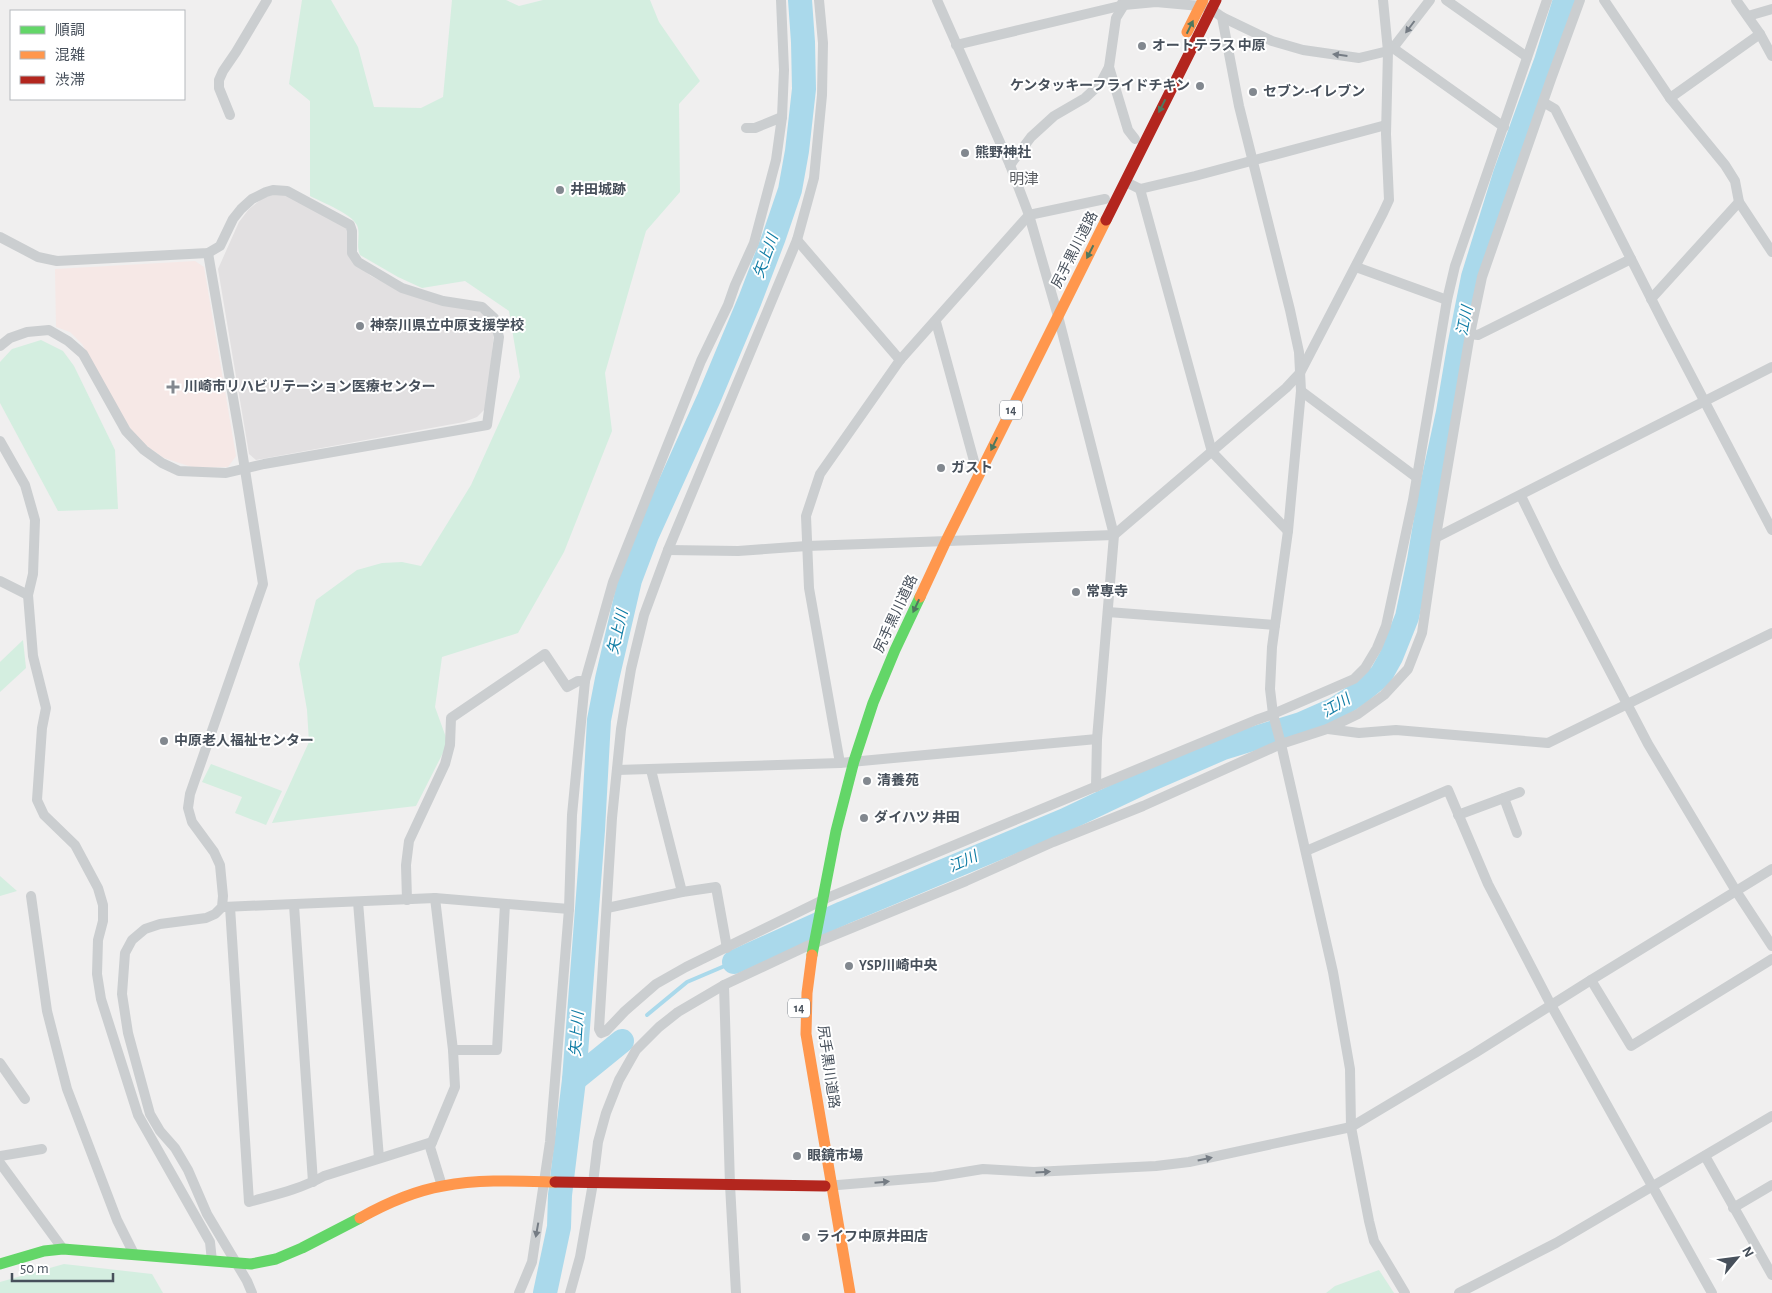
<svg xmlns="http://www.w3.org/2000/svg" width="1772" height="1293" font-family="'Alegreya Sans','Noto Sans JP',sans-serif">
<rect width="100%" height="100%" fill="#f0efef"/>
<!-- education -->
<path fill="#e2e0e1" d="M 277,193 L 286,195 L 346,227 L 353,262 L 371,276 L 401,291 L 478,311 L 485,315 L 494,331 L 488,396 L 485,409 L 477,417 L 464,422 L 256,460 L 249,454 L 218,269 L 239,222 L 249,209 L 263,198 Z"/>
<!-- medical -->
<path fill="#f6e8e6" d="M 195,261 L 204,267 L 236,456 L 228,467 L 195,468 L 164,458 L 148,447 L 135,435 L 123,417 L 82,344 L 70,332 L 56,327 L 55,269 Z"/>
<!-- green -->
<g fill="#d4eee0">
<path d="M 302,0 L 331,0 L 358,47 L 374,107 L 421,108 L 443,97 L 452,0 L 506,0 L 519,6 L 543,0 L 650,0 L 659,22 L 700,81 L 679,104 L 680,192 L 646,231 L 605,373 L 612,431 L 564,552 L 518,633 L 442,657 L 435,707 L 448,743 L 416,806 L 272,823 L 309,742 L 307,710 L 299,664 L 316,600 L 357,570 L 382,563 L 402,562 L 421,566 L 471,485 L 520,377 L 509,311 L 465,281 L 422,288 L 398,277 L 360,255 C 356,245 360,237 358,228 C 356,215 321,202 310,196 L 310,101 L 289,84 Z"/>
<path d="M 41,340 L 63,351 L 74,366 L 115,450 L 118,509 L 58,511 L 0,403 L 0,362 L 12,349 Z"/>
<path d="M 23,640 L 26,668 L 0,692 L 0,662 Z"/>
<path d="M 211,764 L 282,791 L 266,825 L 235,813 L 242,797 L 202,782 Z"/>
<path d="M 0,876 L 17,891 L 0,896 Z"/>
<path d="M 64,1264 L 152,1274 L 163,1293 L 0,1293 L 0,1282 Z"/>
<path d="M 1379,1270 L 1394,1293 L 1326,1293 L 1335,1286 Z"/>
</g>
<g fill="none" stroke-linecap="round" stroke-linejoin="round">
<!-- stream -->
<path stroke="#aad9eb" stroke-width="4" d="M 647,1015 L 687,982 L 734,962"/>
<!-- river -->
<g stroke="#aad9eb" stroke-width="24">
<path d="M 734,962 L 843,913 L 1065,820 L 1147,781 L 1223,748 L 1301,724 L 1335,709 L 1358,694 L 1381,675 L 1391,657 L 1407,617 L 1419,560 L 1430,495 L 1448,412 L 1459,347 L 1473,277 L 1505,174 L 1546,61 L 1565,0"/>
<path d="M 574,1080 L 622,1041"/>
<path d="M 545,1293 L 559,1227 L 560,1195 L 574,1080 L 593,830 L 599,720 L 607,679 L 630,580 L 647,535 L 709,398 L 750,300 L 774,237 L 790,190 L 797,151 L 804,89 L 803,42 L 800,0"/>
</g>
<!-- street -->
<g stroke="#cbced0" stroke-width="10">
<path d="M 819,0 L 823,43 L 822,95 L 814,178 L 797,240 L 668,550 L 644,615 L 631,669 L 621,729 L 612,818 L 599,1029 L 601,1033 L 606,1031 L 625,1011 L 656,984 L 686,967 L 827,898 L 1256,720 L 1273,714 L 1354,679 L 1365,668 L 1377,648 L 1386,626 L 1413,500 L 1447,300 L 1455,266 L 1547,0"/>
<path d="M 937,0 L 1010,165 L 1029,215 L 1058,316 L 1114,535 L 1097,739 L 1096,787"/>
<path d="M 1446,0 L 1527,57"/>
<path d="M 1604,0 L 1670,98 L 1725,165 L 1735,181 L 1739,202 L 1772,252"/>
<path d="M 1736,0 L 1760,34 L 1772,56"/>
<path d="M 1122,3 L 1124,5 L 1116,18 L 1109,67 L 1128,130 L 1135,139"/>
<path d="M 1748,16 L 1772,9"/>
<path d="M 1222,17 L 1272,41 L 1303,50 L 1359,58 L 1388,51 L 1393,48 L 1430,0"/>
<path d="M 956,45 L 1124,5 L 1156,2 L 1200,6 L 1211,9 L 1222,17 L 1239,106 L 1290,310 L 1299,352 L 1301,391 L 1288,531 L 1272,647 L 1270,689 L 1273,714 L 1281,744 L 1333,972 L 1350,1069 L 1351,1127 L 1369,1221 L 1374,1241 L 1405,1293"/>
<path d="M 1393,48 L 1504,127"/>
<path d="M 1670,98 L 1760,34"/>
<path d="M 1543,102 L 1555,109 L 1664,324 L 1772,530"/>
<path d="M 230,115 L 219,88 L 219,80 L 223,71 L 236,52 L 267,0"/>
<path d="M 746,128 L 755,128 L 782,117"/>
<path d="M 1010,165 L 1031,137 L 1054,116 L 1085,98 L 1100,84 L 1109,67"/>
<path d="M 1126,182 L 1140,189 L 1195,176 L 1386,125"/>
<path d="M 1140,189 L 1212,452 L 1288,531"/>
<path d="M 0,237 L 38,257 L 57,261 L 208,253 L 220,246 L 233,219 L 241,209 L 252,199 L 266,192 L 273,190 L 287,191 L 350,225 L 352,231 L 352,253 L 358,262 L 402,288 L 443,301 L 482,307 L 494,318 L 499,337 L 487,425 L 264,464 L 226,473 L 179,471 L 162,463 L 144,450 L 126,431 L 83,354 L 68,341 L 49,330 L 27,332 L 10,338 L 0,346"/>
<path d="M 797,240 L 900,360"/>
<path d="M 208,253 L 240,438 L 263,584 L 190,794 L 188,808 L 192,822 L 214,852 L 220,865 L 223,896 L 222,907 L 215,914 L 206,918 L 160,924 L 145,929 L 132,940 L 125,953 L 122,994 L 128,1033 L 150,1114 L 160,1131 L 175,1148 L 188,1170 L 207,1214 L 247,1281 L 252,1293"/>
<path d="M 1356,267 L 1447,300"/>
<path d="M 1651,299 L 1739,202"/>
<path d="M 936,322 L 974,461"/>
<path d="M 1470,334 L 1478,335 L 1631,259"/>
<path d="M 1301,391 L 1416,477"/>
<path d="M 0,441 L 25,485 L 35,520 L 33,574 L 28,595 L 33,656 L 46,708 L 42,728 L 37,800 L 44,815 L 75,845 L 98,888 L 103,905 L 103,921 L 98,940 L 97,974 L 101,999 L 138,1115 L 210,1242 L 212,1261"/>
<path d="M 1521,496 L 1555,566 L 1648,744 L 1736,891 L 1772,946"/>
<path d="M 1437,537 L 1772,367"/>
<path d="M 668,550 L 738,551 L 807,546 L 1114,535 L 1286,388 L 1300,373 L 1383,213 L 1389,200 L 1386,134 L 1388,51 L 1383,0"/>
<path d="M 0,581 L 28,595"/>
<path d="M 1108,612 L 1275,625"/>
<path d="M 1328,729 L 1359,733 L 1396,730 L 1548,743 L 1772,633"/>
<path d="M 840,763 L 809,588 L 806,516 L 820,474 L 900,360 L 1029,215 L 1105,199"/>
<path d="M 617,770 L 840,763 L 1097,739"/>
<path d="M 651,770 L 682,892"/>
<path d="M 1504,798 L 1517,833"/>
<path d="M 1458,815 L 1520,792"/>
<path d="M 1306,851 L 1448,790 L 1488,884 L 1551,1005 L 1712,1293"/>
<path d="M 31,896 L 47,1011 L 67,1089 L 117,1220 L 134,1254"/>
<path d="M 435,898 L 453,1050 L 455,1087 L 430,1147 L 442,1186"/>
<path d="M 407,900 L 406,865 L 409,841 L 445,764 L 450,745 L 451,718 L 545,654 L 567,687 L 578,681 L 585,681"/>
<path d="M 358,902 L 379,1158"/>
<path d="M 294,905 L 313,1182"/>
<path d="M 223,907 L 435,898 L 569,909"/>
<path d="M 230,907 L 249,1202 C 274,1195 301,1189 324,1176 L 432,1142"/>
<path d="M 607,908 L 682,892 L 716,887 L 727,948"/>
<path d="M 1591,980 L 1631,1046 L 1772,959"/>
<path d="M 724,985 L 730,1185 L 736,1293"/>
<path d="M 453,1050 L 497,1050 L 505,904"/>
<path d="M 0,1063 L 25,1099"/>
<path d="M 0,1156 L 42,1149"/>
<path d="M 1705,1156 L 1772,1275"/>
<path d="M 0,1163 L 63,1249"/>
<path d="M 826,1186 L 934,1177 L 983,1169 L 1034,1172 L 1156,1166 L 1189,1162 L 1351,1127 L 1475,1053 L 1591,980 L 1772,869"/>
<path d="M 1733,1208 L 1772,1185"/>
<path d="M 519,1293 L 532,1262 L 550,1142 L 569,909 L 572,815 L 585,681 L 613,582 L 701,361 L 728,305 L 735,285 L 754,243 L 776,160 L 782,117 L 784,70 L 781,0"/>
<path d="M 570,1293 L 580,1257 L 593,1183 L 598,1142 L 606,1113 L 619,1080 L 636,1050 L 659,1027 L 678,1012 L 724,985 L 805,947 L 966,881 L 1053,842 L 1143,806 L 1281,744 L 1327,729 L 1358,714 L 1384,695 L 1408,669 L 1422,633 L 1437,530 L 1470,334 L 1482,277 L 1551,79 L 1580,0"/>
<path d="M 1459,1293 L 1556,1243 L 1772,1116"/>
</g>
<!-- fast -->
<g stroke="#63d668" stroke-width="11">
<path d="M 812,955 L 836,831 L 854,761 L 873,703 L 895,650 L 920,597"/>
<path d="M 0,1264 L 44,1251 L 63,1249 L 251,1264 L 276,1259 L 302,1248 L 360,1218"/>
</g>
<!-- slow -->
<g stroke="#ff974d" stroke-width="11">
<path d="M 1187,32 L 1203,0"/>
<path d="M 920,597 L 946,541 L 1106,220"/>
<path d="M 812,955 L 807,993 L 806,1034 L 850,1293"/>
<path d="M 360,1218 C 385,1204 414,1191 443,1186 C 480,1179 518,1181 555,1182"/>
</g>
<!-- jam -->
<g stroke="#b3261e" stroke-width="11">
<path d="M 1106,220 L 1216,0"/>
<path d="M 555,1182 L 825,1186"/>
</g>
</g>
<!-- one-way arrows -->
<defs><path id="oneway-solid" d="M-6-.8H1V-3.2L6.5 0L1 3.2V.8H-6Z" transform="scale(1.25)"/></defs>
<g fill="#4f785f">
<use href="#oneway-solid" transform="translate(1190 27) rotate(-64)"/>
<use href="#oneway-solid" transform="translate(1162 106) rotate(117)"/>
<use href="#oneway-solid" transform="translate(1090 252) rotate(117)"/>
<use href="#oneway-solid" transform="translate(994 444) rotate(116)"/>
<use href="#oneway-solid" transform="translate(916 606) rotate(115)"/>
</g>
<g fill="#757c84">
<use href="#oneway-solid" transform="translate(1410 27) rotate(127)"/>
<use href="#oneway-solid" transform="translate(1340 55) rotate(-173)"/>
<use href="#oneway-solid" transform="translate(1205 1159) rotate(-12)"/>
<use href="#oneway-solid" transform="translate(1043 1172) rotate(-3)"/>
<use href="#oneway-solid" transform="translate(882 1182) rotate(-5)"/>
<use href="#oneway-solid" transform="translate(537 1230) rotate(100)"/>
</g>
<!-- markers -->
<g fill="#82888f" stroke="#fff" stroke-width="2">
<circle cx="1142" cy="46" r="5"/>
<circle cx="1200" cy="86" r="5"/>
<circle cx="1253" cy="92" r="5"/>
<circle cx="965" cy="153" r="5"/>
<circle cx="560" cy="190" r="5"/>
<circle cx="360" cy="326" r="5"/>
<path d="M170.5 379.5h5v5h5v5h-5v5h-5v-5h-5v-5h5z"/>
<circle cx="941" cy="468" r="5"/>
<circle cx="1076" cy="592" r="5"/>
<circle cx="164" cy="741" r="5"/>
<circle cx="867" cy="781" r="5"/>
<circle cx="864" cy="818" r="5"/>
<circle cx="849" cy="966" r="5"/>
<circle cx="797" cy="1156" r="5"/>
<circle cx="806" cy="1237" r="5"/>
</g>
<g text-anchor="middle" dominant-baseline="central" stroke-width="4" stroke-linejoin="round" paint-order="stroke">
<!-- shield labels -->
<g fill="#fff" stroke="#7e848c" stroke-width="1">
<rect x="1000" y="400.5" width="22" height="19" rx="4"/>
<rect x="788" y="998.5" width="22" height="19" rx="4"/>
</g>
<g font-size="12" font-weight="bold" fill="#47505b">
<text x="1011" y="410">14</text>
<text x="799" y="1008">14</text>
</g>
<!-- poi labels -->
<g font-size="14" font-weight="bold" fill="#47505b" stroke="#fff" text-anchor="start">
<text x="1152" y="46">オートテラス 中原</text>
<text x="1190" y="86" text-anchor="end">ケンタッキーフライドチキン</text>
<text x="1263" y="92">セブン-イレブン</text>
<text x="975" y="153">熊野神社</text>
<text x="570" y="190">井田城跡</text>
<text x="370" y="326">神奈川県立中原支援学校</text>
<text x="184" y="387">川崎市リハビリテーション医療センター</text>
<text x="951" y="468">ガスト</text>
<text x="1086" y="592">常専寺</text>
<text x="174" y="741">中原老人福祉センター</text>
<text x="877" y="781">清養苑</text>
<text x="874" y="818">ダイハツ 井田</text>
<text x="859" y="966">YSP川崎中央</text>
<text x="807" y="1156">眼鏡市場</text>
<text x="816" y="1237">ライフ中原井田店</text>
</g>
<!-- street labels -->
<g font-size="14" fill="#47505b" stroke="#fff">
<text transform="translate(1075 250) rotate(-63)">尻手黒川道路</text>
<text transform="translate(896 614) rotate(-65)">尻手黒川道路</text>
<text transform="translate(828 1067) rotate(82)">尻手黒川道路</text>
</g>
<!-- neighbourhood labels -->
<g font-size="15" fill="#5b5e63" stroke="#fff">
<text x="1024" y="179">明津</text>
</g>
<!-- water labels -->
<g font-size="15" font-style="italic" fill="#107da5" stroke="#fff">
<text transform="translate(766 256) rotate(-70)">矢上川</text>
<text transform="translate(1465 321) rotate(-79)">江川</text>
<text transform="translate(618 632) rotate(-77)">矢上川</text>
<text transform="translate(1336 706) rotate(-31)">江川</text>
<text transform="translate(963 862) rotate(-24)">江川</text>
<text transform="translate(577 1034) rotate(-86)">矢上川</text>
</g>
</g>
<!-- legend -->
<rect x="10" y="10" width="175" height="90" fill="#ffffff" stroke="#b5b9bd"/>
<rect x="20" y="26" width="25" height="8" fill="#63d668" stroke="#b5b9bd"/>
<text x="55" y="35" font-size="15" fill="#47505b">順調</text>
<rect x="20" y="51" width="25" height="8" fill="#ff974d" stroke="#b5b9bd"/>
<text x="55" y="60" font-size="15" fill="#47505b">混雑</text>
<rect x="20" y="76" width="25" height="8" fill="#b3261e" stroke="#b5b9bd"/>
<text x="55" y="85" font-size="15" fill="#47505b">渋滞</text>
<!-- north arrow -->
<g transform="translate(1737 1258) rotate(61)" stroke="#ffffff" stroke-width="4" paint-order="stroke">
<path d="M0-4L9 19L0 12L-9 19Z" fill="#47505b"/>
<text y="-8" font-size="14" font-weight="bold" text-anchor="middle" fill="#47505b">N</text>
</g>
<!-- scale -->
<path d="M12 1273v8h101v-8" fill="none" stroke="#47505b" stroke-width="2.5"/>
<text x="20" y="1273" font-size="15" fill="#47505b" stroke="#ffffff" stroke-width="4" paint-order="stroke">50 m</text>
</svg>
